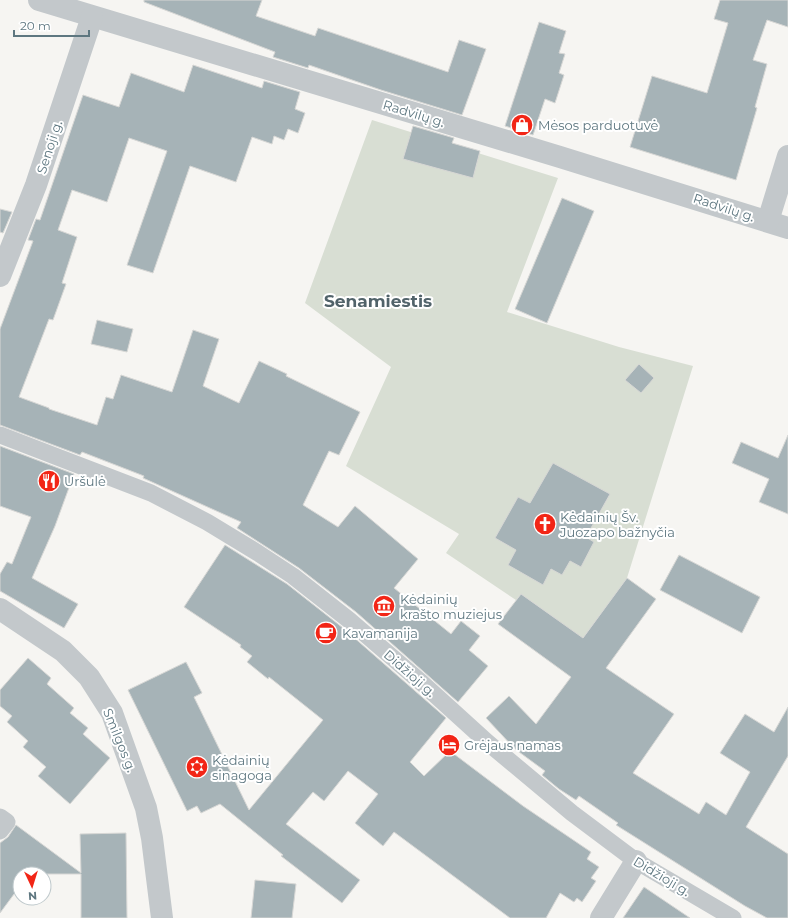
<svg xmlns="http://www.w3.org/2000/svg" width="788" height="918" font-family="Montserrat,sans-serif">
<rect width="100%" height="100%" fill="#f6f5f2"/>
<!-- green -->
<path fill="#d8ded3" d="M 372,120 L 558,178 L 507,312 L 619,347 L 693,366 L 627,578 L 577,646 L 555,618 L 521,594 L 516,600 L 446,553 L 459,534 L 346,466 L 391,367 L 305,303 Z"/>
<!-- building -->
<g fill="#a6b3b7" stroke="#d7d7d5">
<path d="M 144,0 L 262,0 L 256,16 L 315,36 L 318,28 L 448,72 L 459,40 L 486,49 L 462,115 L 381,90 L 309,65 L 308,68 L 273,57 L 275,52 L 144,2 Z"/>
<path d="M 720,0 L 788,0 L 788,27 L 767,20 L 753,60 L 767,64 L 755,107 L 757,108 L 736,180 L 630,147 L 652,76 L 707,93 L 728,23 L 714,19 Z"/>
<path d="M 539,22 L 566,31 L 559,53 L 565,54 L 559,73 L 564,75 L 555,103 L 545,99 L 533,135 L 505,126 Z"/>
<path d="M 193,65 L 262,88 L 264,81 L 300,92 L 295,109 L 305,113 L 298,133 L 288,129 L 284,140 L 274,136 L 272,144 L 252,137 L 236,182 L 190,166 L 153,273 L 127,265 L 167,151 L 129,138 L 107,202 L 72,190 L 58,230 L 77,237 L 62,283 L 66,284 L 53,320 L 49,319 L 19,397 L 49,408 L 49,409 L 97,425 L 106,397 L 113,399 L 121,375 L 172,392 L 193,330 L 219,339 L 203,386 L 239,403 L 259,361 L 287,374 L 286,376 L 360,412 L 339,455 L 329,451 L 303,505 L 338,527 L 355,506 L 418,559 L 394,588 L 451,634 L 461,621 L 480,636 L 469,650 L 488,666 L 458,702 L 356,612 L 299,568 L 237,528 L 241,522 L 143,478 L 144,476 L 82,452 L 80,455 L 0,425 L 0,329 L 33,241 L 28,240 L 36,219 L 40,220 L 83,95 L 119,107 L 131,73 L 184,92 Z"/>
<path d="M 413,126 L 454,138 L 452,143 L 480,151 L 473,178 L 403,159 Z"/>
<path d="M 562,198 L 594,211 L 547,323 L 515,309 Z"/>
<path d="M 0,209 L 12,212 L 3,233 L 0,232 Z"/>
<path d="M 97,320 L 133,329 L 127,352 L 91,344 Z"/>
<path d="M 639,364 L 654,378 L 641,393 L 625,380 Z"/>
<path d="M 788,435 L 788,514 L 759,502 L 769,479 L 732,463 L 741,442 L 778,458 Z"/>
<path d="M 0,446 L 74,474 L 55,526 L 32,578 L 78,604 L 64,628 L 0,591 L 0,574 L 7,562 L 12,564 L 31,517 L 0,506 Z"/>
<path d="M 553,463 L 610,494 L 586,537 L 594,542 L 581,567 L 570,561 L 562,575 L 551,569 L 543,585 L 508,565 L 516,550 L 495,538 L 518,497 L 530,503 Z"/>
<path d="M 225,545 L 287,584 L 343,628 L 446,718 L 410,762 L 424,776 L 450,751 L 523,806 L 591,852 L 587,859 L 599,867 L 591,878 L 596,881 L 582,902 L 577,898 L 574,902 L 560,893 L 546,918 L 510,918 L 394,832 L 383,846 L 355,823 L 378,794 L 348,771 L 324,801 L 313,792 L 286,824 L 360,880 L 342,903 L 281,856 L 283,855 L 220,804 L 201,813 L 197,806 L 187,811 L 128,690 L 186,662 L 202,693 L 194,697 L 249,810 L 323,720 L 269,677 L 268,679 L 247,662 L 252,656 L 240,647 L 241,645 L 184,607 Z"/>
<path d="M 679,555 L 760,597 L 742,633 L 660,590 Z"/>
<path d="M 627,578 L 656,599 L 606,668 L 674,714 L 633,773 L 699,814 L 706,802 L 726,815 L 750,772 L 720,753 L 745,714 L 774,732 L 788,707 L 788,756 L 746,827 L 788,854 L 788,918 L 767,918 L 745,906 L 616,825 L 618,823 L 579,796 L 576,800 L 559,789 L 542,775 L 545,771 L 515,749 L 486,718 L 509,696 L 536,724 L 571,677 L 498,624 L 521,594 L 583,638 Z"/>
<path d="M 28,658 L 51,678 L 47,684 L 74,708 L 70,713 L 88,728 L 83,734 L 110,758 L 70,804 L 38,776 L 46,767 L 23,747 L 28,741 L 7,722 L 12,716 L 0,706 L 0,690 Z"/>
<path d="M 16,825 L 81,873 L 80,834 L 126,833 L 127,918 L 81,918 L 81,874 L 20,874 L 20,886 L 0,913 L 0,843 L 8,837 Z"/>
<path d="M 255,880 L 296,884 L 292,918 L 251,918 Z"/>
<path d="M 644,887 L 690,918 L 623,918 Z"/>
</g>
<g fill="none" stroke-linecap="round" stroke-linejoin="round">
<!-- pedestrian -->
<g stroke="#c3c8cb" stroke-width="17">
<path d="M 0,435 L 151,493 L 207,522 L 258,553 L 293,576 L 349,620 L 422,683 L 487,742 L 572,813 L 636,861 L 733,918"/>
<path d="M 0,817 L 7,822 L 0,831"/>
</g>
<!-- minor -->
<g stroke="#c3c8cb" stroke-width="22">
<path d="M 39,0 L 560,157 L 788,228"/>
<path d="M 768,221 L 788,156"/>
<path d="M 0,276 L 36,185 L 92,17"/>
<path d="M 0,609 L 63,651 L 89,677 L 112,713 L 146,808 L 152,838 L 162,918"/>
<path d="M 601,918 L 636,861"/>
</g>
</g>
<!-- icons -->
<defs>
<g id="shop-disc" transform="scale(1.15)"><circle r="9.5" fill="#f22516" stroke="#fff"/><path d="M-5-2.5h2.3a2.7 3.5 0 0 1 5.4 0H5L5.5 6h-11ZM-1.5-2.5h3a1.5 2.3 0 0 0-3 0Z" fill="#fff"/></g>
<g id="restaurant-disc" transform="scale(1.15)"><circle r="9.5" fill="#f22516" stroke="#fff"/><path d="M-5-6h1v4h1v-4h1v4h1v-4h1v5L-1.5 .5V6h-2V.5L-5-1ZM5-6V6H3V1.5H1.5Q1.5-4 5-6Z" fill="#fff"/></g>
<g id="church-disc" transform="scale(1.15)"><circle r="9.5" fill="#f22516" stroke="#fff"/><path d="M-1.2-6h2.4v3.5h3.3v2.4h-3.3V6h-2.4V-.1h-3.3v-2.4h3.3Z" fill="#fff"/></g>
<g id="museum-disc" transform="scale(1.15)"><circle r="9.5" fill="#f22516" stroke="#fff"/><path d="M0-6L6-3V-2H-6V-3ZM-5-1h2V3h-2ZM-1-1h2V3h-2ZM3-1h2V3H3ZM-6 4H6V6H-6Z" fill="#fff"/></g>
<g id="cafe-disc" transform="scale(1.15)"><circle r="9.5" fill="#f22516" stroke="#fff"/><path d="M-5.5-4.5H6V0H3Q3 3.5 0 3.5H-2.5Q-5.5 3.5-5.5 0ZM3-3.2v2h1.7v-2ZM-6 4.5H4V6H-6Z" fill="#fff"/></g>
<g id="hotel-disc" transform="scale(1.15)"><circle r="9.5" fill="#f22516" stroke="#fff"/><path d="M-6-4.5h1.5V1H6V5H4.5V3h-9V5H-6ZM-4 0a1.8 1.8 0 1 1 3.6 0ZM.5 0V-2.5h3Q6-2.5 6 0Z" fill="#fff"/></g>
<g id="synagogue-disc" transform="scale(1.15)"><circle r="9.5" fill="#f22516" stroke="#fff"/><path d="M0-6.5L5.6 3.2H-5.6ZM0 6.5L5.6-3.2H-5.6Z" fill="#fff"/></g>
</defs>
<g fill-rule="evenodd">
<use href="#shop-disc" x="522" y="125"/>
<use href="#restaurant-disc" x="49" y="481"/>
<use href="#church-disc" x="545" y="524"/>
<use href="#museum-disc" x="384" y="606"/>
<use href="#cafe-disc" x="326" y="633"/>
<use href="#hotel-disc" x="449" y="745"/>
<use href="#synagogue-disc" x="197" y="767"/>
</g>
<g text-anchor="middle" dominant-baseline="central" stroke-width="4" stroke-linejoin="round" paint-order="stroke">
<!-- street labels -->
<g font-size="13" fill="#5e7780" stroke="#fff">
<text transform="translate(414 113) rotate(17)">Radvilų g.</text>
<text transform="translate(49 147) rotate(-72)">Senoji g.</text>
<text transform="translate(724 207) rotate(18)">Radvilų g.</text>
<text transform="translate(410 673) rotate(41)">Didžioji g.</text>
<text transform="translate(120 740) rotate(68)">Smilgos g.</text>
<text transform="translate(662 876) rotate(31)">Didžioji g.</text>
</g>
<!-- poi labels -->
<g font-size="13" fill="#5e7780" stroke="#fff" text-anchor="start">
<text x="538" y="125">Mėsos parduotuvė</text>
<text x="64" y="481">Uršulė</text>
<text x="560" y="517">Kėdainių Šv.<tspan x="560" dy="15">Juozapo bažnyčia</tspan></text>
<text x="400" y="599">Kėdainių<tspan x="400" dy="15">krašto muziejus</tspan></text>
<text x="342" y="633">Kavamanija</text>
<text x="464" y="745">Grėjaus namas</text>
<text x="212" y="760">Kėdainių<tspan x="212" dy="15">sinagoga</tspan></text>
</g>
<!-- district labels -->
<g font-size="17" font-weight="bold" fill="#51636a" stroke="#fff">
<text x="378" y="301">Senamiestis</text>
</g>
</g>
<!-- north arrow -->
<g transform="translate(32 886) rotate(176)"><circle r="19" fill="#ffffff" stroke="#bfc9cc"/>
<path d="M0-3L7 15L0 10L-7 15Z" fill="#f22516"/>
<text y="-6" font-size="11" font-weight="bold" text-anchor="middle" fill="#5e7780">N</text>
</g>
<!-- scale -->
<path d="M14 30v6h75v-6" fill="none" stroke="#5e7780" stroke-width="2"/>
<text x="20" y="30" font-size="12" fill="#5e7780" stroke="#ffffff" stroke-width="3" paint-order="stroke">20 m</text>
</svg>
